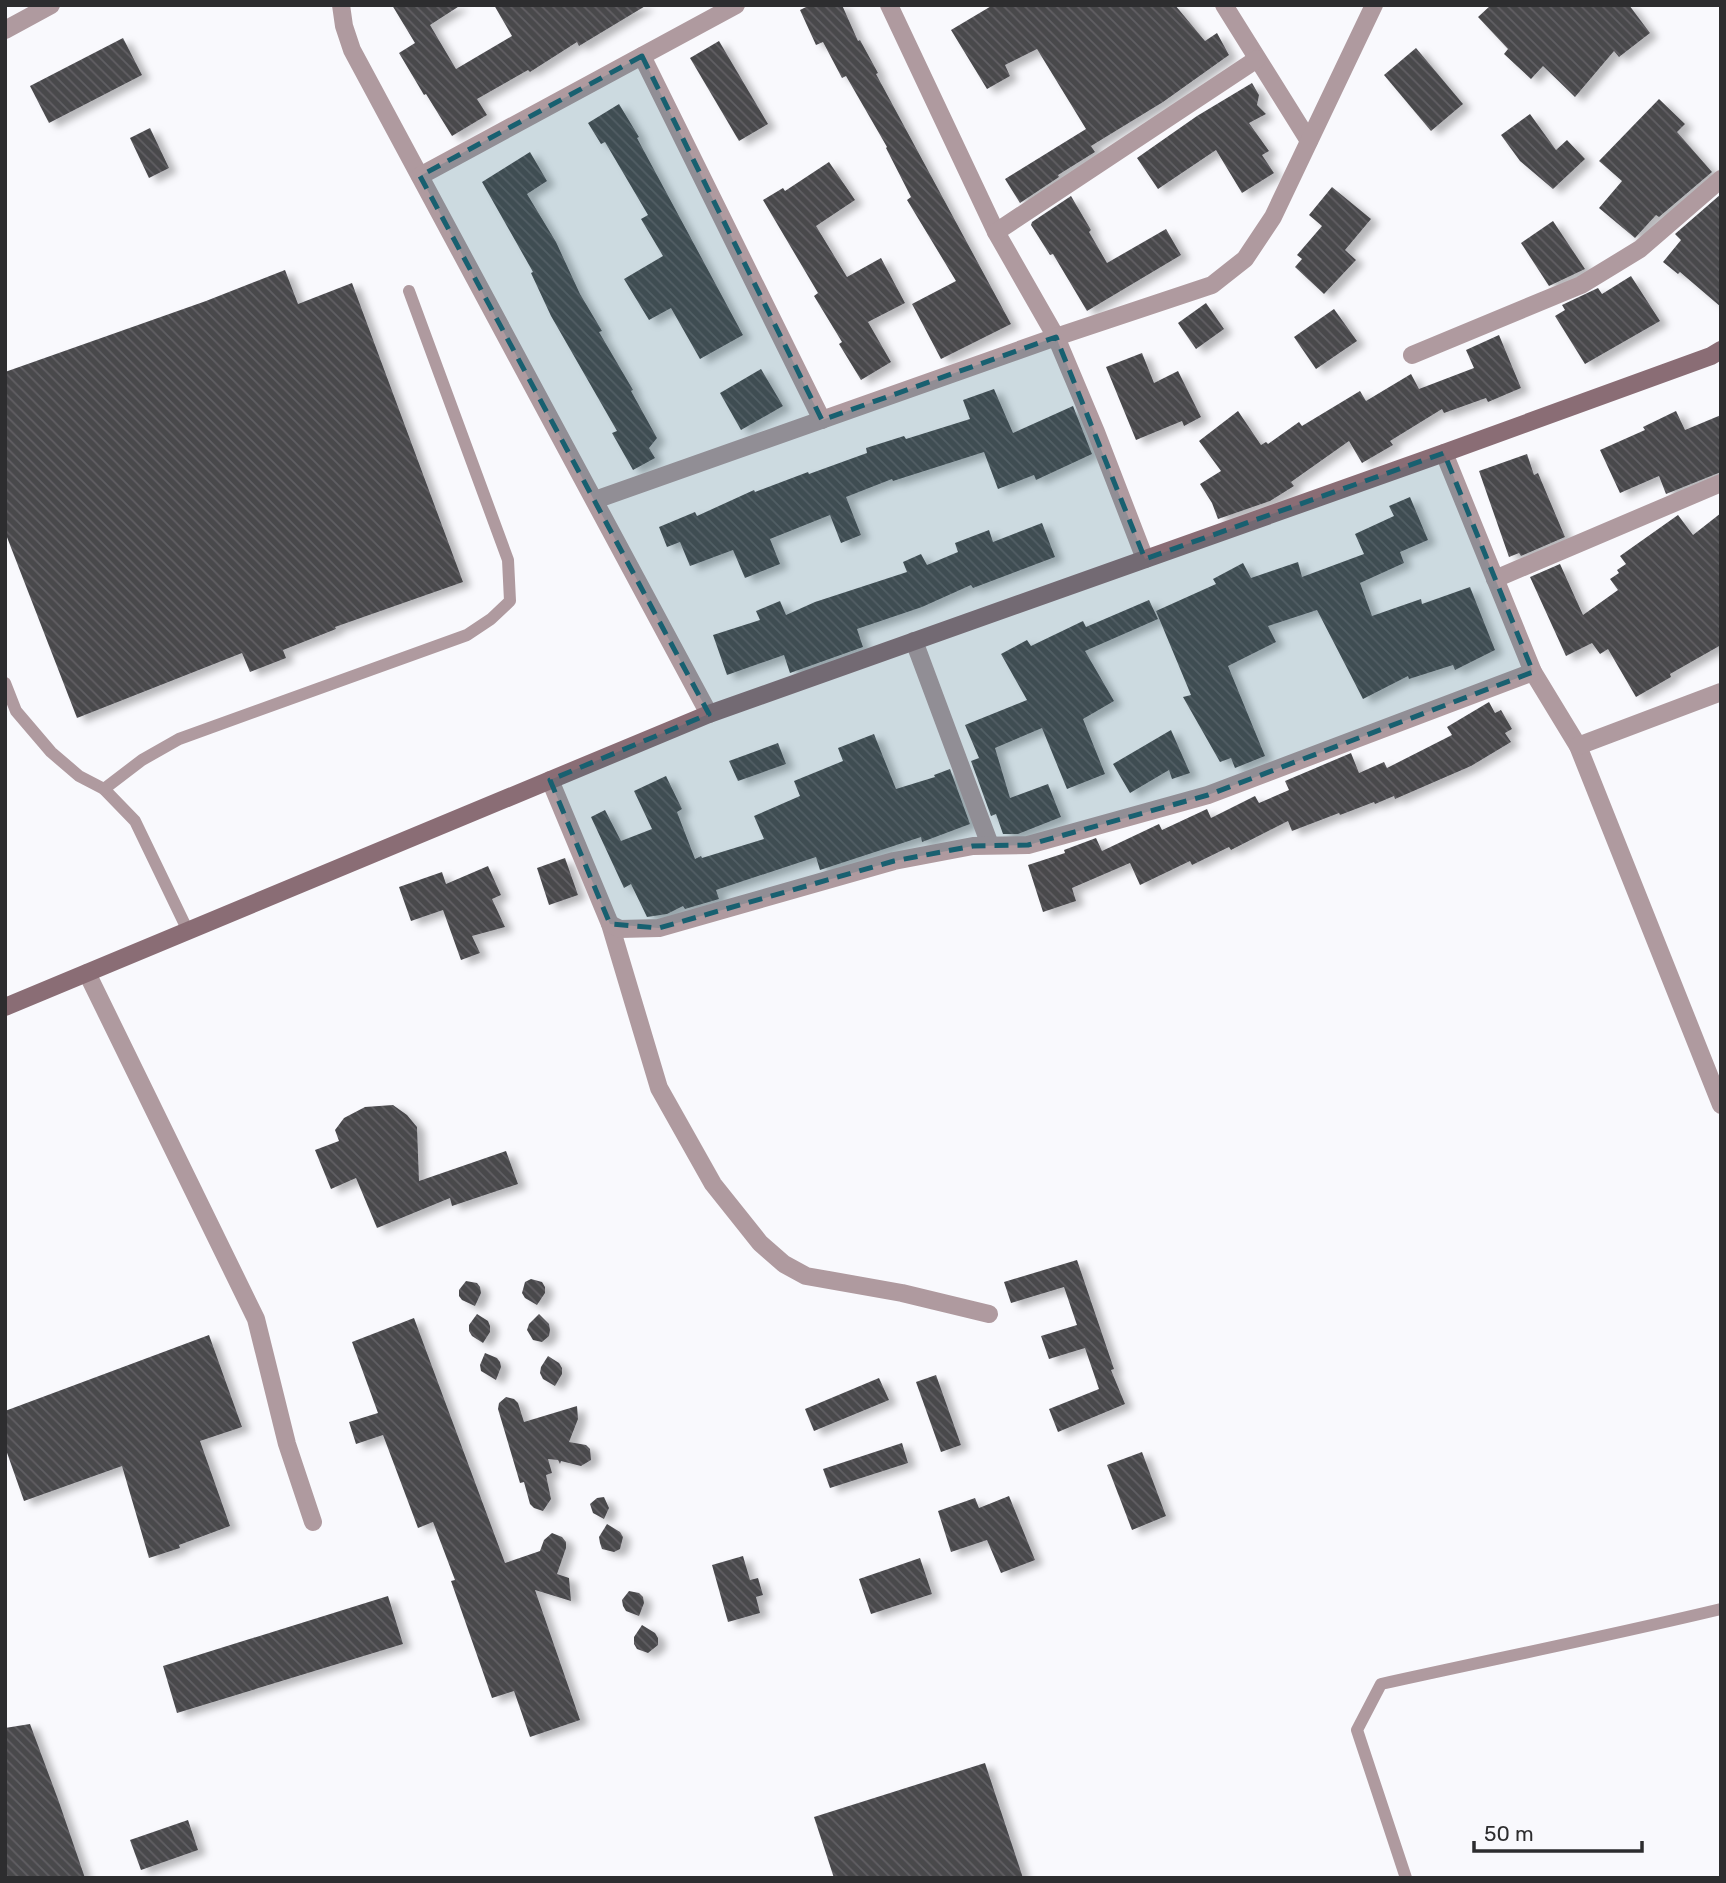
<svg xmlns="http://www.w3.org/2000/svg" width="1726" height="1883" font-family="Rubik,sans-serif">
<defs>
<pattern id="building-back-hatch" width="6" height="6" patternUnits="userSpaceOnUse" patternTransform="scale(1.75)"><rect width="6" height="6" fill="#49484c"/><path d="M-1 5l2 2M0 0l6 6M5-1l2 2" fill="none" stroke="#616063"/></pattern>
<filter id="shadow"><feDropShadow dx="8" dy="4.5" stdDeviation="3.5" flood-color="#0004"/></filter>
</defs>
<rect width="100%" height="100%" fill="#f9f9fd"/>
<!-- building -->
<g fill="url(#building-back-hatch)" filter="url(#shadow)">
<path d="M 392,5 L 461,5 L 430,25 L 456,69 L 512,36 L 494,5 L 647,5 L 579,46 L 577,42 L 530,72 L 528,70 L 477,99 L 487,115 L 452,136 L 426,94 L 424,95 L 399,53 L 415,43 Z"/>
<path d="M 810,5 L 842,5 L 858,41 L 860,40 L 878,73 L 876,74 L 1011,324 L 941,359 L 912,304 L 956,281 L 907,200 L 911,197 L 886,148 L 887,147 L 846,76 L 842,78 L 823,42 L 816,45 L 800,10 Z"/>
<path d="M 993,5 L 1175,5 L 1205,41 L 1217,33 L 1229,55 L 1163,102 L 1091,146 L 1095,152 L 1058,175 L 1059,177 L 1020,203 L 1005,179 L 1086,129 L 1037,49 L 1005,65 L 1010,76 L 987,89 L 951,30 Z"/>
<path d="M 1491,5 L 1629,5 L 1650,33 L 1619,57 L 1614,51 L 1575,97 L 1543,66 L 1531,79 L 1504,54 L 1508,49 L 1478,17 Z"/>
<path d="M 123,38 L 142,75 L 49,123 L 30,86 Z"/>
<path d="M 719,41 L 768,124 L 739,141 L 690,58 Z"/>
<path d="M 1416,48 L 1463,104 L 1431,131 L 1384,75 Z"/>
<path d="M 1252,83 L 1259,95 L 1257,105 L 1266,114 L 1249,123 L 1269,151 L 1262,155 L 1274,173 L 1242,193 L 1216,150 L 1158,189 L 1137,158 L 1197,116 Z"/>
<path d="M 1659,99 L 1685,124 L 1677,132 L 1712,172 L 1659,217 L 1656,215 L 1635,238 L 1599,208 L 1622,181 L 1599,161 Z"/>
<path d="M 619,104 L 639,137 L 637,138 L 743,335 L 700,359 L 671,308 L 649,320 L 624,279 L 663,256 L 641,219 L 648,215 L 605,142 L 601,144 L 588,123 Z"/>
<path d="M 1530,114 L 1556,150 L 1567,140 L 1585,159 L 1553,189 L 1520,161 L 1501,135 Z"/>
<path d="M 150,128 L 169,168 L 149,178 L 130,138 Z"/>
<path d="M 530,152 L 547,181 L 527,194 L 556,242 L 580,294 L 602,331 L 599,332 L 633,390 L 631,391 L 657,438 L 649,448 L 655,458 L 633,470 L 612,433 L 617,431 L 551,316 L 531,273 L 533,272 L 482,182 Z"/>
<path d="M 829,162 L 855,200 L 816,226 L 847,277 L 881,258 L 905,303 L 868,322 L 891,362 L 861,380 L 839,344 L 842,342 L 814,296 L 818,293 L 763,200 L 783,188 L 785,191 Z"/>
<path d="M 1332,187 L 1371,219 L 1345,250 L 1356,260 L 1324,294 L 1295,267 L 1302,259 L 1297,255 L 1322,226 L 1309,215 Z"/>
<path d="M 1721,194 L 1721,307 L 1680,272 L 1678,274 L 1663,262 L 1681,240 L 1675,234 Z"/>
<path d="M 1071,196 L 1091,230 L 1089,232 L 1107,263 L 1166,229 L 1181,255 L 1087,311 L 1053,254 L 1050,255 L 1031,225 L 1032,222 Z"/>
<path d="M 1553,221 L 1585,269 L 1549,286 L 1521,243 Z"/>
<path d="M 285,270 L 298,304 L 352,283 L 463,582 L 335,627 L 336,629 L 283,650 L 286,658 L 250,672 L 242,653 L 77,718 L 5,532 L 5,372 L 206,301 Z"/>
<path d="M 1631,276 L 1660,321 L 1585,364 L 1555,316 L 1565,310 L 1562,305 L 1598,288 L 1602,294 Z"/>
<path d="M 1206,303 L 1224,329 L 1196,349 L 1178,323 Z"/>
<path d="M 1334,309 L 1357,341 L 1316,369 L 1294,337 Z"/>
<path d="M 1499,335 L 1521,388 L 1488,402 L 1486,398 L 1444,413 L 1442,409 L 1390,441 L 1393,445 L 1362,463 L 1349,441 L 1291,482 L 1294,486 L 1270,501 L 1218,519 L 1212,503 L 1200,484 L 1221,471 L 1199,441 L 1238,411 L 1261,445 L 1266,442 L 1268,444 L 1299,422 L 1302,426 L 1360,391 L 1366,401 L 1411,374 L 1419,389 L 1474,368 L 1466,350 Z"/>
<path d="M 1142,353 L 1154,383 L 1178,371 L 1201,417 L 1184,426 L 1182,421 L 1136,440 L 1106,367 Z"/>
<path d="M 761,369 L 783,406 L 741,430 L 720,393 Z"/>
<path d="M 994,389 L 1013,433 L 1073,406 L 1092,454 L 1036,480 L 1034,475 L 998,489 L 984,452 L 893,481 L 892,479 L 846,497 L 861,535 L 841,543 L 830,515 L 770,539 L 780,564 L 745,578 L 733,550 L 690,566 L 680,542 L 667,547 L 659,527 L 695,512 L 697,516 L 754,490 L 755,492 L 808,472 L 809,474 L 867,453 L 866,448 L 904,436 L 906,439 L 970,419 L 963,400 Z"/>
<path d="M 1676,411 L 1685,430 L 1721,415 L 1721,472 L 1666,494 L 1659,476 L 1620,493 L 1600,450 L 1645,430 L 1643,427 Z"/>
<path d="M 1527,454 L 1534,475 L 1538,473 L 1565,537 L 1521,556 L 1519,553 L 1509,557 L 1479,471 Z"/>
<path d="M 1410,497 L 1428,540 L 1400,552 L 1404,563 L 1360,583 L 1372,616 L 1421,599 L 1422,604 L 1470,587 L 1495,650 L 1455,670 L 1453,665 L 1409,679 L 1408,676 L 1363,699 L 1317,610 L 1268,626 L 1276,642 L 1228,666 L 1265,756 L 1235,768 L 1231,758 L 1220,762 L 1183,697 L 1191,695 L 1156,611 L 1216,584 L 1213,579 L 1243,563 L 1251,578 L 1298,562 L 1302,577 L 1364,554 L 1355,534 L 1394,516 L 1389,506 Z"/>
<path d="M 1721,513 L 1721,645 L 1670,674 L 1671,677 L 1636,697 L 1608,649 L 1600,654 L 1592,643 L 1566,656 L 1530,577 L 1560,564 L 1583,615 L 1618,590 L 1610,579 L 1619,573 L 1617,570 L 1626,564 L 1620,556 L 1678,515 L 1693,535 Z"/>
<path d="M 1042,523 L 1055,557 L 973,588 L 971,585 L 922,607 L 857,629 L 863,647 L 790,673 L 784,655 L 727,675 L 713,635 L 760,620 L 756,611 L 780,601 L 786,615 L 815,602 L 907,572 L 903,562 L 921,554 L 927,565 L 958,552 L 955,543 L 989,530 L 993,542 Z"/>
<path d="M 1149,600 L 1158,619 L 1085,651 L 1114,701 L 1083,719 L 1105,774 L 1067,789 L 1042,728 L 995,748 L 1010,798 L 1048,784 L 1061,817 L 1018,834 L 1003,834 L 996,814 L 991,816 L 971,761 L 979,758 L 965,725 L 1027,700 L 1001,654 L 1027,640 L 1031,646 L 1083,621 L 1086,627 Z"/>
<path d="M 1489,702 L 1495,713 L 1501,710 L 1512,729 L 1505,733 L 1511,742 L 1471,766 L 1395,799 L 1394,796 L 1375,804 L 1374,802 L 1340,815 L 1339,813 L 1292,831 L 1288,821 L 1231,850 L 1229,847 L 1192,865 L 1190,861 L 1140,885 L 1130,863 L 1072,888 L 1076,901 L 1043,912 L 1028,865 L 1065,853 L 1064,850 L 1096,838 L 1102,851 L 1159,824 L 1162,830 L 1207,809 L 1211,818 L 1255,796 L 1259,803 L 1289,790 L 1285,781 L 1351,753 L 1359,773 L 1384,762 L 1387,768 L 1452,735 L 1447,727 Z"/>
<path d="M 1171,730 L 1190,773 L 1172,779 L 1169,770 L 1130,793 L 1113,764 Z"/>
<path d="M 874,734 L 896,789 L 935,777 L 934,775 L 950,769 L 970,824 L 922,842 L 921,837 L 820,870 L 816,857 L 716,890 L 719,899 L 685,909 L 683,906 L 667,914 L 647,917 L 631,884 L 624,888 L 591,817 L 605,810 L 621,841 L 652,829 L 634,791 L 666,776 L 682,809 L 677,812 L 695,859 L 701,856 L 702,858 L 764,839 L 754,816 L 800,796 L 794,781 L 843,761 L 838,748 Z"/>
<path d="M 778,743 L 786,764 L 738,781 L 729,761 Z"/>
<path d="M 565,858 L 578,895 L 549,905 L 537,868 Z"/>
<path d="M 488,866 L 501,895 L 492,899 L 505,927 L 472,936 L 480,953 L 461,960 L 443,910 L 411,921 L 399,887 L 442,872 L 446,884 Z"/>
<path d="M 393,1105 L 407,1115 L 417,1127 L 419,1181 L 506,1151 L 518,1184 L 452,1206 L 450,1198 L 377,1228 L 356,1178 L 331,1189 L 315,1150 L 339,1141 L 335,1130 L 344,1118 L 365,1107 Z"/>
<path d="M 1077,1260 L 1114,1369 L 1111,1370 L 1125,1404 L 1058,1432 L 1049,1409 L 1099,1389 L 1085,1348 L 1049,1359 L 1041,1336 L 1077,1325 L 1064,1287 L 1011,1303 L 1004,1282 Z"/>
<path d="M 531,1279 L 542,1282 L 545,1287 L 545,1293 L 537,1305 L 525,1298 L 522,1293 L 525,1282 Z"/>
<path d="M 466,1281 L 477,1283 L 480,1287 L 481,1293 L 475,1306 L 462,1300 L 459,1296 L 459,1290 Z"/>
<path d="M 477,1314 L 488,1321 L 490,1326 L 490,1332 L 483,1343 L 472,1336 L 469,1331 L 469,1325 Z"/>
<path d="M 539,1314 L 549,1324 L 550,1330 L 549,1336 L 542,1342 L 533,1340 L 527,1330 L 529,1324 Z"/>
<path d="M 414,1318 L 505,1563 L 540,1551 L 544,1540 L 552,1533 L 562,1537 L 566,1542 L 566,1548 L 557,1574 L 569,1578 L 571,1601 L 535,1590 L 580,1720 L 530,1737 L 514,1691 L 492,1698 L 451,1581 L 455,1580 L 433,1522 L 418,1528 L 383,1435 L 356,1444 L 349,1422 L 378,1413 L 352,1342 Z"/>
<path d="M 209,1335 L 242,1427 L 200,1441 L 230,1526 L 179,1545 L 180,1548 L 149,1558 L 122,1466 L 24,1501 L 5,1447 L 5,1411 Z"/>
<path d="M 485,1353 L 497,1358 L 500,1362 L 501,1367 L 496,1380 L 481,1371 L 480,1365 Z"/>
<path d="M 548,1356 L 559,1363 L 562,1368 L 562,1374 L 555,1386 L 543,1379 L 540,1373 L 541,1367 Z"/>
<path d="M 936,1375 L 961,1445 L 941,1452 L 916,1382 Z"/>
<path d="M 879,1378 L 889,1400 L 814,1431 L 805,1409 Z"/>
<path d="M 506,1397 L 514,1399 L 518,1403 L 524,1422 L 577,1406 L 578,1419 L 569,1442 L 586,1445 L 590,1449 L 591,1460 L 581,1466 L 561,1461 L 560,1464 L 558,1460 L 548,1459 L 552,1473 L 546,1475 L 551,1499 L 543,1511 L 534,1508 L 530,1504 L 524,1482 L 520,1483 L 498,1409 L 499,1403 Z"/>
<path d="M 902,1443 L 908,1463 L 830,1488 L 823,1469 Z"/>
<path d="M 1142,1452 L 1166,1516 L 1132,1530 L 1107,1465 Z"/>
<path d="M 1009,1496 L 1035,1560 L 1001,1573 L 987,1540 L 951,1552 L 938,1511 L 975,1498 L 979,1508 Z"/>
<path d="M 604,1497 L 609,1508 L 604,1519 L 593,1513 L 590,1504 L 597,1498 Z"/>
<path d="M 607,1524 L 620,1532 L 623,1537 L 620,1549 L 614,1552 L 602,1549 L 600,1543 L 599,1537 Z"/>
<path d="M 743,1556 L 750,1580 L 758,1578 L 763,1595 L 756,1597 L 760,1613 L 728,1622 L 712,1565 Z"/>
<path d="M 920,1558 L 932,1594 L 871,1614 L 859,1579 Z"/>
<path d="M 629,1591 L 639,1593 L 643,1597 L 644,1603 L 639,1616 L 626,1611 L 623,1606 L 622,1600 Z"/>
<path d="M 388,1596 L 403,1644 L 177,1713 L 163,1666 Z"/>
<path d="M 642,1625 L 655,1633 L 658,1638 L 658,1645 L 648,1653 L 637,1649 L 634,1644 L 634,1637 Z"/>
<path d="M 30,1724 L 59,1802 L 85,1878 L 5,1878 L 5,1728 Z"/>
<path d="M 985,1763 L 1023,1878 L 834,1878 L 814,1817 Z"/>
<path d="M 188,1820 L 198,1850 L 141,1870 L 130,1840 Z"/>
</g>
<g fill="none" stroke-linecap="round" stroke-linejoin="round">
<!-- lane -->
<g stroke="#af9a9f" stroke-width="12">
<path d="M 5,683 L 16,711 L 51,752 L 79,776 L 104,789 L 135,821 L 188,931"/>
<path d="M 104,789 L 142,760 L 179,739 L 467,635 L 491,619 L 510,601 L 508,560 L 409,291"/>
<path d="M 1406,1878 L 1357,1730 L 1381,1684 C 1494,1659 1608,1636 1721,1609"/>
</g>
<!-- street -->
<g stroke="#af9a9f" stroke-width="18">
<path d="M 341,5 L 344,26 L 352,50 L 709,714"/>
<path d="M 889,5 L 996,232 L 1056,337 L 1096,432 L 1145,559"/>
<path d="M 1224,5 L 1309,141"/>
<path d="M 5,30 L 51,5"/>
<path d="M 642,56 L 822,420"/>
<path d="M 420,176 L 736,5"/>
<path d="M 996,232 L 1257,59"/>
<path d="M 1412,355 L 1581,285 L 1640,249 L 1721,179"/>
<path d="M 1444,453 L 1533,672 L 1578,746 L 1721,1105"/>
<path d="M 595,500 L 1056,337 L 1212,285 L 1245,259 L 1273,217 L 1374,5"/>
<path d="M 1495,579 L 1721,483"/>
<path d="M 914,641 L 990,845"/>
<path d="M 1578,746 L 1721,692"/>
<path d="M 550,780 L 610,924 L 659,1088 L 713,1184 L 760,1243 L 784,1264 L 806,1276 L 902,1293 L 989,1314"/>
<path d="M 610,924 L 620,929 L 659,928 L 894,861 L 973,846 L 1028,845 L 1208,795 L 1533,672"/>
<path d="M 87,973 L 256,1319 L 287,1444 L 313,1522"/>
</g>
<!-- secondary -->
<path stroke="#8a6d75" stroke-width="18" d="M 5,1007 L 709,714 L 1444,453 L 1711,356 L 1721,350"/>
</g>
<!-- marked area -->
<path fill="#186070" fill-opacity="0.2" stroke="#186070" stroke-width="5" stroke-dasharray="14 9" stroke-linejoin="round" d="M 642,56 L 822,420 L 1056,337 L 1145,559 L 1444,453 L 1533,672 L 1208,795 L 1028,845 L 973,846 L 894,861 L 659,928 L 610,924 L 550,780 L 709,714 L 420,176 Z"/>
<!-- border -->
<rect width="1726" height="1883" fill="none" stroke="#2d2d2f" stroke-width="14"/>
<!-- scale -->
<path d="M1474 1841v10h168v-10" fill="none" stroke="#2d2d2f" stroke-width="3.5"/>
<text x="1484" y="1841" font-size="21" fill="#2d2d2f" stroke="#f9f9fd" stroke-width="5" paint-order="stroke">50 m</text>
</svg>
